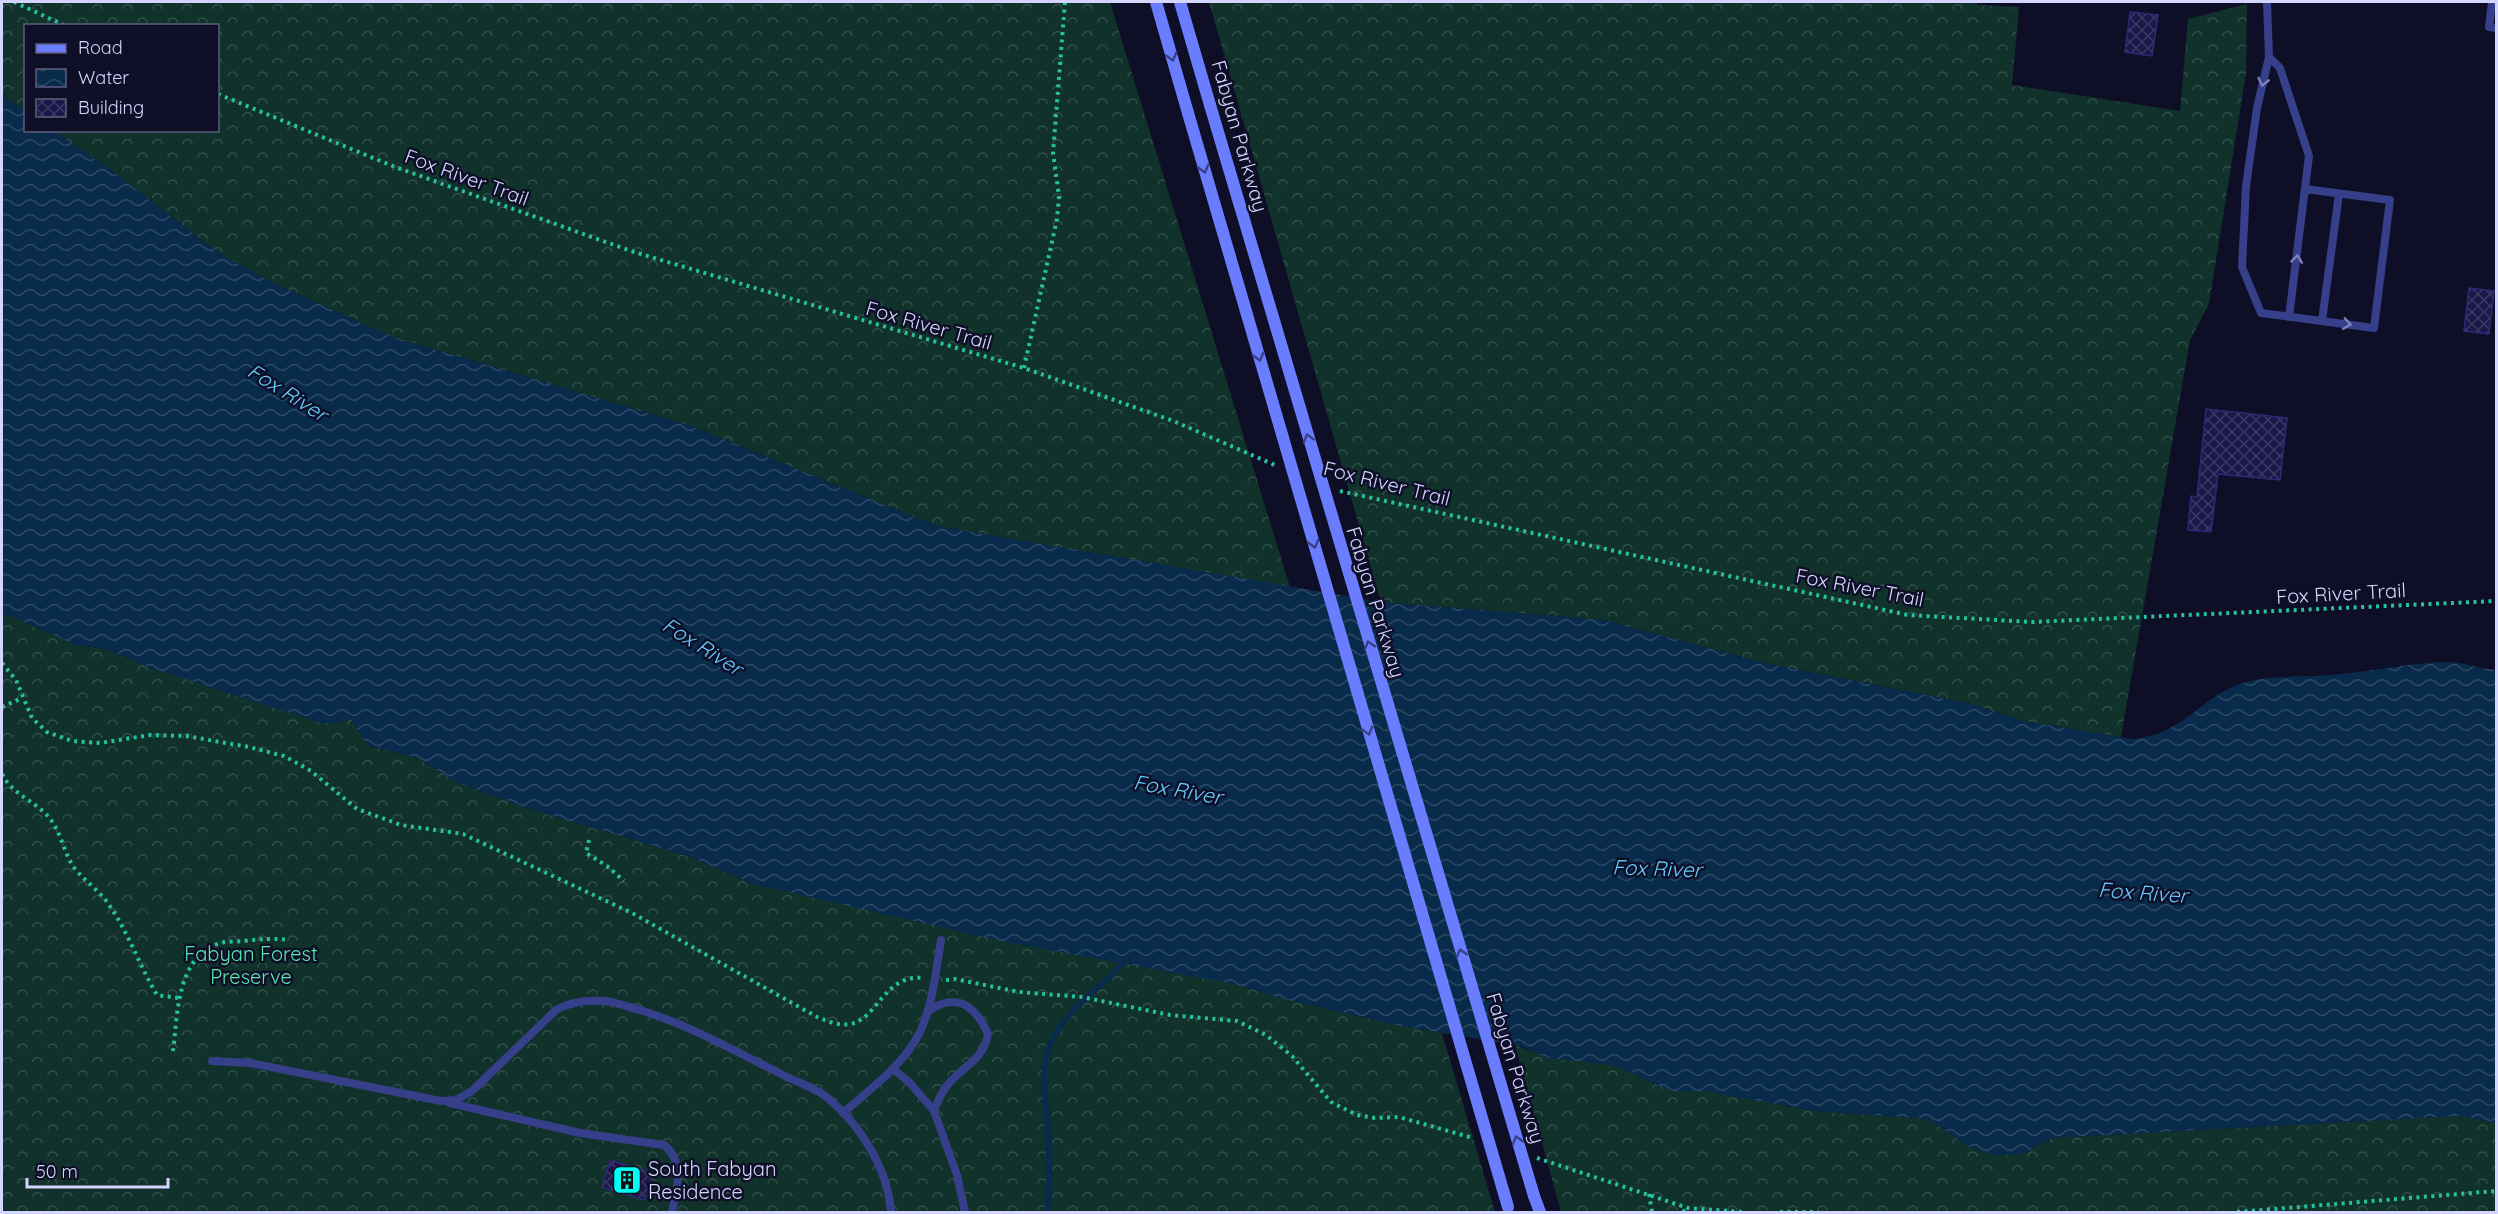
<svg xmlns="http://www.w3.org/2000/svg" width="2498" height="1214" font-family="Quicksand,sans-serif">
<defs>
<pattern id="forest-crowns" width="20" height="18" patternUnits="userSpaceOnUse" patternTransform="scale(1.5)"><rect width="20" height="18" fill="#10322b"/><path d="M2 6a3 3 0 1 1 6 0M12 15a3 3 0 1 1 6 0" fill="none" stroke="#324f4b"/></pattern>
<pattern id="water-waves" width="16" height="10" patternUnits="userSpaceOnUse" patternTransform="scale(1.5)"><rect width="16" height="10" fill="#092b4b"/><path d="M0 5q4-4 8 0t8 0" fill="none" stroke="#2c4966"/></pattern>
<pattern id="building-cross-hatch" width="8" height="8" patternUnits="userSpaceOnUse" patternTransform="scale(1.5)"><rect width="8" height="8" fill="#1b1849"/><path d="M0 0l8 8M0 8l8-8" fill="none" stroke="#3b3964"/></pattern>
</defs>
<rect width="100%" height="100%" fill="#0e0e27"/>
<!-- forest -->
<g fill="url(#forest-crowns)">
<path d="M 2,2 L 1110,2 L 1290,587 L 937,526 L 688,425 L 390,336 L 278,285 L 220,254 L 108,168 L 54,131 L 218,130 L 218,26 L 26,26 L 25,111 L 2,95 Z"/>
<path d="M 1209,2 L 1977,2 L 1977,5 L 2019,7 L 2012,85 L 2180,111 L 2188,19 L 2247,4 L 2246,73 L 2209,304 L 2190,340 L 2121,737 L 2024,721 L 1968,703 L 1768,664 L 1604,620 L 1381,602 Z"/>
<path d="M 2,614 L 16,618 L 76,645 L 107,649 L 148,667 L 337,723 L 351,719 L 367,745 L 420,759 L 458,783 L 536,811 L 691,857 L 753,884 L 1235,984 C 1303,1004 1372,1021 1442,1033 L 1495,1212 L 2,1212 Z"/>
<path d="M 1515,1045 L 1548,1058 L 1612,1065 L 1672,1091 L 1705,1091 L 1815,1111 L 1928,1119 L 1969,1147 L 2025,1153 L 2052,1138 L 2459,1116 L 2496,1123 L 2496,1212 L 1561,1212 Z"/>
</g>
<!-- water -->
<path fill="url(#water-waves)" d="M 2,95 L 25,111 L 26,130 L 54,131 L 108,168 L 220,254 L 278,285 L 390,336 L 688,425 L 937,526 L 1381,602 L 1604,620 L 1768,664 L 1968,703 L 2024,721 L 2132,739 C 2180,736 2196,702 2237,685 C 2264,675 2290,677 2318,676 C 2361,674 2404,663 2447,662 C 2464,662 2480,669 2496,670 L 2496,1123 L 2459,1116 L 2052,1138 L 2025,1153 L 1996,1156 L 1969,1147 L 1928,1119 L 1815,1111 L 1705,1091 L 1672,1091 L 1612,1065 L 1548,1058 L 1520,1046 L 1401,1026 L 1288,1000 L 1234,984 L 1001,941 L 753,884 L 691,857 L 536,811 L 458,783 L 420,759 L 367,745 L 351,719 L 337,723 L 321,723 L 148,667 L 107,649 L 76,645 L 16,618 L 2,614 Z"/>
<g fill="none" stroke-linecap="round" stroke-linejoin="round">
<!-- stream -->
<path stroke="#092b4b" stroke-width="6" d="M 1047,1212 C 1051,1182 1049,1151 1047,1120 C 1045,1093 1040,1063 1053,1038 C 1064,1014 1103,984 1123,964"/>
</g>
<!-- building -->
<g fill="url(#building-cross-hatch)" stroke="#2d2977" stroke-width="1.5">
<path d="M 2130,12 L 2158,15 L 2152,56 L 2125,52 Z"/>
<path d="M 2469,288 L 2494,291 L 2489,334 L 2464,331 Z"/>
<path d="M 2206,409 L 2287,418 L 2280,480 L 2218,474 L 2211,532 L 2188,530 L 2191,496 L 2197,497 Z"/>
<path d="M 610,1160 L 653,1173 L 644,1200 L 602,1187 Z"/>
</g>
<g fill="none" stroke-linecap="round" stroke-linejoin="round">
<!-- path -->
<g stroke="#27c0a0" stroke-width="4" stroke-dasharray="3 4.5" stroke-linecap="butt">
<path d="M 14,2 L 66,26"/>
<path d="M 218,94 L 395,167 L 634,252 L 1024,368 L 1171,420 L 1277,466"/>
<path d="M 1024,368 L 1057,219 L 1059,196 L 1053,153 L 1065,2"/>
<path d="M 1340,491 L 1908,615 L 2032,622 L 2496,601"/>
<path d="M 2,663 L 16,680 L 32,718 L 47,732 L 72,741 L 100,743 L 150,735 L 186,736 L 249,747 L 284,756 L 311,771 L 357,809 L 401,825 L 463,834 L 632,913 L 817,1017 C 827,1021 838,1026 850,1024 C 877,1020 884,974 923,978"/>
<path d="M 2,707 L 22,698"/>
<path d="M 2,774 C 13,796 37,801 51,820 C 62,835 64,854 75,869 C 85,881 98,890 107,902 C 128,931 139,965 157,995 L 178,998"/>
<path d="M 589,840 L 586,853 L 607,866 L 624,881"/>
<path d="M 946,980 L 955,979 L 1019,992 L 1082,997 L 1170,1015 L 1237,1021 L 1266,1035 L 1292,1056 L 1331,1102 L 1357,1115 L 1375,1118 L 1399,1117 L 1473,1138"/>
<path d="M 173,1051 C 178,1014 176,957 220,943 C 227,941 236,942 243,941 C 259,939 273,938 289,940"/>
<path d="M 1537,1158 L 1688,1208 L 1744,1212"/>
<path d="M 1649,1194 L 1652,1212"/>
<path d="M 1683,1212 L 1688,1208"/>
<path d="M 1780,1212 L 1818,1212"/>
<path d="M 2237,1212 L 2496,1191"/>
</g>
<!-- service -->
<g stroke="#363f89" stroke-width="8">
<path d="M 2267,2 L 2269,57"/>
<path d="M 2492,2 L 2489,27 L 2496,28"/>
<path d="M 2289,317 L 2309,156 L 2280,68 L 2269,57 L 2257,108 L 2246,186 L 2242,267 L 2261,313 C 2299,318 2336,323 2374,328 L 2390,200 L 2305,189"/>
<path d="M 2322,321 L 2339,194"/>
<path d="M 927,1012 C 956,991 975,1005 988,1034 C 984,1057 969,1063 954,1078 C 944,1087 939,1098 934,1111"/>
<path d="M 212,1061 L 250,1063 L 441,1101 L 456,1100 L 472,1091 L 556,1010 C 571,1001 587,1000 604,1001 C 616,1002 628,1007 640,1010 C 689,1025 735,1051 781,1074 C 796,1082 817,1088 829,1099 C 862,1127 888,1170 891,1212"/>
<path d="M 893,1069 L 910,1083 L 934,1111 L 957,1175 L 965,1212"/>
<path d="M 450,1103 L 580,1133 L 664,1145 C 685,1161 677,1190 672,1212"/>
<path d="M 843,1113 C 870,1089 904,1065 920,1032 C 933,1004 936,970 941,940"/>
</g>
<!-- secondary -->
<g stroke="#6b7dff" stroke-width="12">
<path d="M 1156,2 L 1188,113"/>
<path d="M 1180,2 L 1210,105"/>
<path d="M 1534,1196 L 1540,1212"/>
</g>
<!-- secondary-bridge -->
<g stroke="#6b7dff" stroke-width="12">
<path d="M 1210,105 L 1534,1196"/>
<path d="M 1188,113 L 1508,1207"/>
</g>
</g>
<!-- one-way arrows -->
<defs><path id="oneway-chevron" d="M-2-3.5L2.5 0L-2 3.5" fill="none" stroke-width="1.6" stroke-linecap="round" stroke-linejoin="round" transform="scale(1.5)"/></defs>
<g stroke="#384088">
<use href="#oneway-chevron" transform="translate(1172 57) rotate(74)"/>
<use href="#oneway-chevron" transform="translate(1204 169) rotate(74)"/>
<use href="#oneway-chevron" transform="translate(1259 357) rotate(74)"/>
<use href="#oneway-chevron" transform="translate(1308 438) rotate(-106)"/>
<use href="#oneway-chevron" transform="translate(1314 544) rotate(74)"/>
<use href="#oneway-chevron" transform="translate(1369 645) rotate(-107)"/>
<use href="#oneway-chevron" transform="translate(1368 731) rotate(74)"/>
<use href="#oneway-chevron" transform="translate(1461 953) rotate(-107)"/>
<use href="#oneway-chevron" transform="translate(1517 1140) rotate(-107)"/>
</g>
<g stroke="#7d82be">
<use href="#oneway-chevron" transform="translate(2263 82) rotate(103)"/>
<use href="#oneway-chevron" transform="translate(2297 259) rotate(-83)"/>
<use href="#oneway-chevron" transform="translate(2347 324) rotate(8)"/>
</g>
<!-- icons -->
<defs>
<g id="building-square" transform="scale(1.5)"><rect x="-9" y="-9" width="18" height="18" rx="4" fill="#00fff2" stroke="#0e0e27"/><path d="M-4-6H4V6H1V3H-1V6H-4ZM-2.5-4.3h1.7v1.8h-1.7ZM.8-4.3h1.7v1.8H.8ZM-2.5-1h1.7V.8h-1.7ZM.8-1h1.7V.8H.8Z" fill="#111"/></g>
</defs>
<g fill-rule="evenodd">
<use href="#building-square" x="627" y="1180"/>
</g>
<g text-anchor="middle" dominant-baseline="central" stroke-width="5" stroke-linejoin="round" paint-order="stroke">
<!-- street labels -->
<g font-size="20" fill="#d4d5ff" stroke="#0e0e27">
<text transform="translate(1240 136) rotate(74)">Fabyan Parkway</text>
<text transform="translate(467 177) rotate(20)">Fox River Trail</text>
<text transform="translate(929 325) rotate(16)">Fox River Trail</text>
<text transform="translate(1387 483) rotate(14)">Fox River Trail</text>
<text transform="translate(1860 587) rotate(11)">Fox River Trail</text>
<text transform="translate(2341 593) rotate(-3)">Fox River Trail</text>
<text transform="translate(1376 602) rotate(73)">Fabyan Parkway</text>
<text transform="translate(1516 1068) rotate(73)">Fabyan Parkway</text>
</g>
<!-- park labels -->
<g font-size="20" fill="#57e8ae" stroke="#0e0e27">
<text x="251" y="953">Fabyan Forest<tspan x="251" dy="23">Preserve</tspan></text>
</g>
<!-- poi labels -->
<g font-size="20" fill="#d4d5ff" stroke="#0e0e27" text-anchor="start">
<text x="648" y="1168">South Fabyan<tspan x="648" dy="23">Residence</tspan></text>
</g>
<!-- water labels -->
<g font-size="21" font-style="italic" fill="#62ceff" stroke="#0e0e27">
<text transform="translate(288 392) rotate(32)">Fox River</text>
<text transform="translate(703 646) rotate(32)">Fox River</text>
<text transform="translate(1178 789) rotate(10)">Fox River</text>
<text transform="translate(1657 868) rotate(2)">Fox River</text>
<text transform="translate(2143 892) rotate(4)">Fox River</text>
</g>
</g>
<!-- border -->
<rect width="2498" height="1214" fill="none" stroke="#d4d5ff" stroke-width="6"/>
<!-- legend -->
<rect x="24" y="24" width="195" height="108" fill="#0e0e27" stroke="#5d5e7d" stroke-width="1.5"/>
<rect x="36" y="44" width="30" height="9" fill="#6b7dff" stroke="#5d5e7d" stroke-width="1.5"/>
<text x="78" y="54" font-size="18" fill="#d4d5ff">Road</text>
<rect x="36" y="69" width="30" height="18" fill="url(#water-waves)" stroke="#5d5e7d" stroke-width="1.5"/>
<text x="78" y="84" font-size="18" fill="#d4d5ff">Water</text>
<rect x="36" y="99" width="30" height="18" fill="url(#building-cross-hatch)" stroke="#5d5e7d" stroke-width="1.5"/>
<text x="78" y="114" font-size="18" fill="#d4d5ff">Building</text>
<!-- scale -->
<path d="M27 1178v9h141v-9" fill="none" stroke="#d4d5ff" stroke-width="3"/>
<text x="36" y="1178" font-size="18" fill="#d4d5ff" stroke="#0e0e27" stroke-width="4.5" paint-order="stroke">50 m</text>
</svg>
